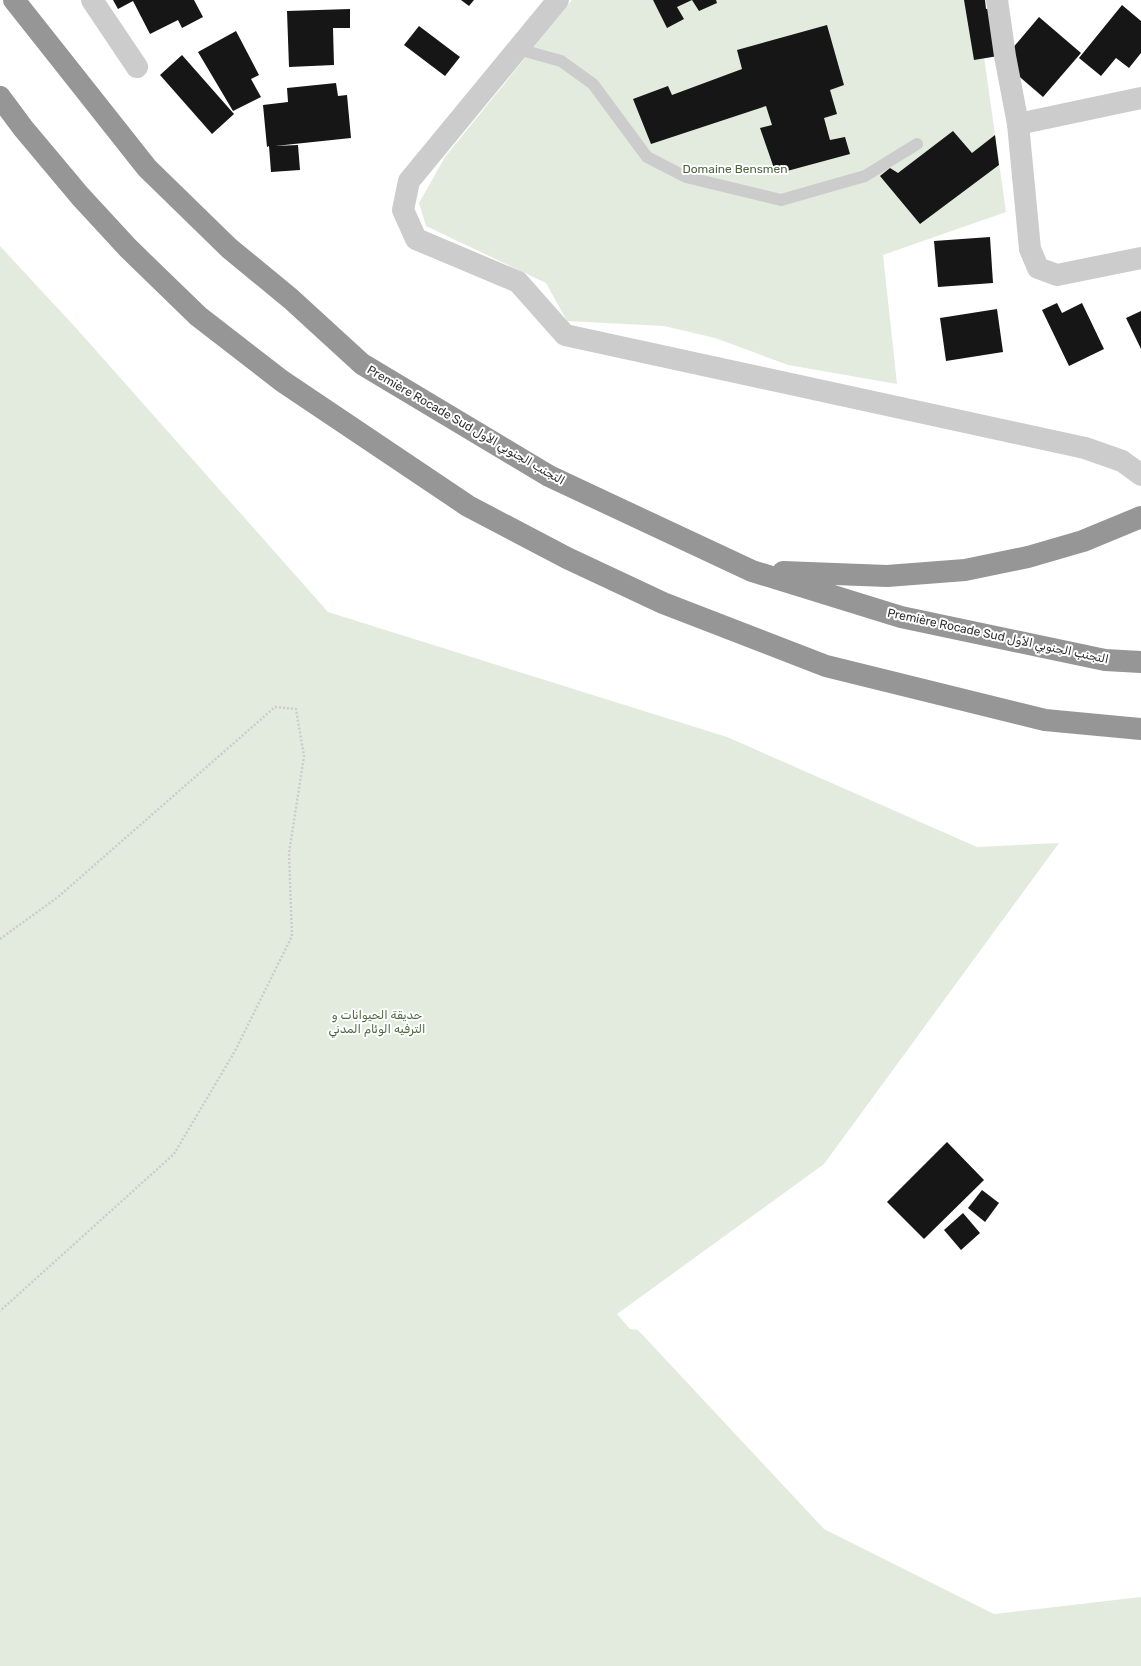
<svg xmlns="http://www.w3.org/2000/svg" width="1141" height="1666" font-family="Rubik,Vazirmatn,sans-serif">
<rect width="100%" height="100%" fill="#fff"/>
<!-- green -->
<g fill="#e3ebde">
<path d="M 572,0 L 976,0 L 1006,212 L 883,255 L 897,384 L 788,365 L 715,338 L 664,326 L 567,321 L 546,283 L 426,226 L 419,203 L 445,157 Z"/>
<path d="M 0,246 L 76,328 L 328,612 L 727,737 L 977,847 L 1059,843 L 824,1164 L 617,1314 L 630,1329 L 638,1330 L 824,1529 L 994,1614 L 1141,1597 L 1141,1666 L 0,1666 Z"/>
</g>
<!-- building -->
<g fill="#161616">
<path d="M 113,0 L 194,0 L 203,17 L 182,28 L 178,20 L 150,34 L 133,1 L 118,9 Z"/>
<path d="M 461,0 L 474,0 L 469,6 Z"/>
<path d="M 653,0 L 716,0 L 717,3 L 699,11 L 692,0 L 677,7 L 684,19 L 667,28 Z"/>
<path d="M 964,0 L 985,0 L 986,9 L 996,7 L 1004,55 L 974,60 Z"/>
<path d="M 1122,5 L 1141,21 L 1141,53 L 1129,68 L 1116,58 L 1101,76 L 1079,58 Z"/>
<path d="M 350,9 L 350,28 L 333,28 L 334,65 L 289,67 L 287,11 Z"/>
<path d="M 1039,17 L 1081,53 L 1043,97 L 1014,72 L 1006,56 Z"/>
<path d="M 827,25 L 844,85 L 830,90 L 837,114 L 824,118 L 830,140 L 845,137 L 850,154 L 776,174 L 760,128 L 772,125 L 766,106 L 651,144 L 633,99 L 668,86 L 672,95 L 742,69 L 737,50 Z"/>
<path d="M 419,26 L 460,57 L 445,76 L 404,45 Z"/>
<path d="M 236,31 L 259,75 L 251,79 L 261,97 L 233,111 L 198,52 Z"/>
<path d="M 182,55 L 234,114 L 212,134 L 160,75 Z"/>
<path d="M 336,83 L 338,96 L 347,95 L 351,138 L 275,146 L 298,145 L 300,170 L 271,172 L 269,146 L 267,147 L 263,105 L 288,102 L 287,88 Z"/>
<path d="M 953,131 L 972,153 L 995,135 L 999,165 L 920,224 L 880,176 L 890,168 L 898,173 Z"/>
<path d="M 990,237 L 993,283 L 938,287 L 934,241 Z"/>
<path d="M 1057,303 L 1062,313 L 1082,303 L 1104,349 L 1069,366 L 1042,310 Z"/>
<path d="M 997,309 L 1003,352 L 946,361 L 940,318 Z"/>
<path d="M 1141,311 L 1141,349 L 1126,318 Z"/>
<path d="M 947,1142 L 984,1180 L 924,1239 L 887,1202 Z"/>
<path d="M 982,1190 L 999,1203 L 985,1222 L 968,1208 Z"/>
<path d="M 963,1213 L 980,1233 L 961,1250 L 944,1230 Z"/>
</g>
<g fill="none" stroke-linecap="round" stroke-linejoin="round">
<!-- path -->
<path stroke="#ccc" stroke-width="2.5" stroke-dasharray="2 2" stroke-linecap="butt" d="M 0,939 L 58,897 L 275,707 L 296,709 L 304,756 L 289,853 L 292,936 L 235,1051 L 174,1154 L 0,1311"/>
<!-- service -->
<path stroke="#ccc" stroke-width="12" d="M 518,49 L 561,61 L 593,84 L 647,157 L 686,177 L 781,200 L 865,176 L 917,144"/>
<!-- minor -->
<g stroke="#ccc" stroke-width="22">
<path d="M 92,0 L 137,67"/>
<path d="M 558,0 L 409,181 L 403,210 L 416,239 L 518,282 L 565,335 L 1085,448 L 1122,461 L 1141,475"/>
<path d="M 997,0 L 1005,56 L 1018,124 L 1030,249 L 1038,268 L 1057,275 L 1141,258"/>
<path d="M 1018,124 L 1141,98"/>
</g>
<!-- motorway -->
<g stroke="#969696" stroke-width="22">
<path d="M 14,0 L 147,168 L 229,248 L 291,299 L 362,364 L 549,476 L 752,571 L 901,617 L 1105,660 L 1141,662"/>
<path d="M 0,97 L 23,128 L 80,196 L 128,248 L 198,316 L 282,381 L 468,506 L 567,558 L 663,603 L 826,666 L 1045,720 L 1141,729"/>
<path d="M 783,572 L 887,576 L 965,570 L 1028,557 L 1083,541 L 1141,517"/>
</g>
</g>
<g text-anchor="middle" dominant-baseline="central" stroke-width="4" stroke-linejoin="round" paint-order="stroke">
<!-- park labels -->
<g font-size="12" fill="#4b6740" stroke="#fff">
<text x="735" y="169">Domaine Bensmen</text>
<text x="377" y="1015">حديقة الحيوانات و<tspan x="377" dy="14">الترفيه الوئام المدني</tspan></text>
</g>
<!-- street labels -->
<g font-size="12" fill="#2f2f2f" stroke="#fff">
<text transform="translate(466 425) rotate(30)">Première Rocade Sud التجنب الجنوبي الأول</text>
<text transform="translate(998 636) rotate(12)">Première Rocade Sud التجنب الجنوبي الأول</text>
</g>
</g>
</svg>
